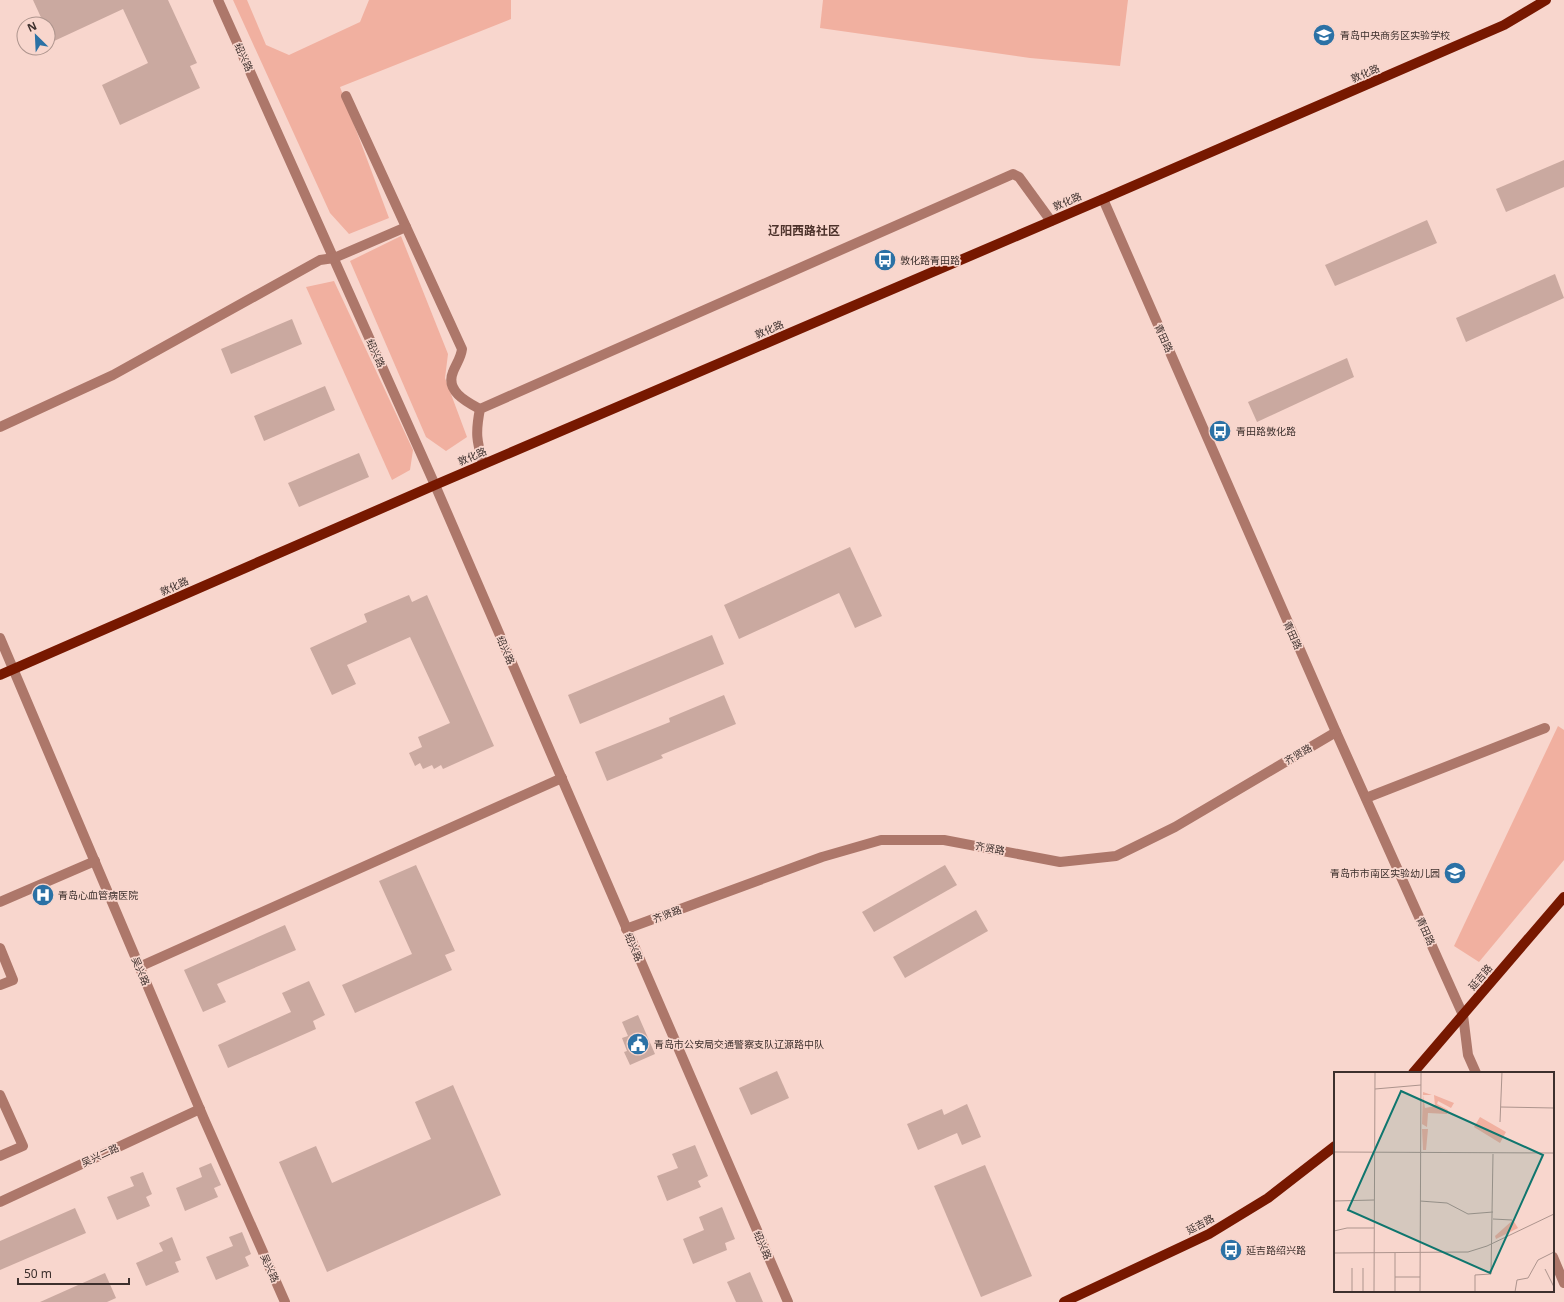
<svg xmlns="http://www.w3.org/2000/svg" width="1564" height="1302" font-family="'Noto Sans','Noto Sans SC',sans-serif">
<rect width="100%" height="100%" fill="#f8d6cd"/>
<!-- green -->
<g fill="#f1b0a0">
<path d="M 233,0 L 247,0 L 266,45 L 289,55 L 360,22 L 369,0 L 511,0 L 511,19 L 340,87 L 389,218 L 349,234 L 330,213 Z"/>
<path d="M 823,0 L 1128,0 L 1120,66 L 1030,58 L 820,28 Z"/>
<path d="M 401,236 L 448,354 L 445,378 L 467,437 L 446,451 L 426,437 L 350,261 Z"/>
<path d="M 334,281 L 413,450 L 410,470 L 392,480 L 306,287 Z"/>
<path d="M 1558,726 L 1564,730 L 1564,860 L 1479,962 L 1454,946 Z"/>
</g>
<!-- building -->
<g fill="#caa9a0">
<path d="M 33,0 L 168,0 L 197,63 L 190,66 L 200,88 L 120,125 L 102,85 L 148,63 L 123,9 L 52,42 L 48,33 L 48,24 L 44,24 Z"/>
<path d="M 1564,160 L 1564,187 L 1506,212 L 1496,189 Z"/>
<path d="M 1427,220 L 1437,243 L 1335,286 L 1325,265 Z"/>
<path d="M 1555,274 L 1564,298 L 1466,342 L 1456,318 Z"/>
<path d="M 292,319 L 302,344 L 231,374 L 221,349 Z"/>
<path d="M 1347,358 L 1354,377 L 1257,422 L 1248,402 Z"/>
<path d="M 325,386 L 335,410 L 264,441 L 254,416 Z"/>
<path d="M 359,453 L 369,477 L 299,507 L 288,483 Z"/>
<path d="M 850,547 L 882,616 L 855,628 L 839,593 L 739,639 L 724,605 Z"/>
<path d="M 409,595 L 412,602 L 427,595 L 494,746 L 443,769 L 441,765 L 434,769 L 432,765 L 423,769 L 420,763 L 415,766 L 409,753 L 422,747 L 418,737 L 450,723 L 410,637 L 347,665 L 356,684 L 332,695 L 310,648 L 367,622 L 364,614 Z"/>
<path d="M 712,635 L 724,664 L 580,724 L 568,695 Z"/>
<path d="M 724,695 L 736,724 L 661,755 L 663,758 L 607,781 L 595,752 L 670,722 L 669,718 Z"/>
<path d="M 416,865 L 455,951 L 445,955 L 452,970 L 355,1013 L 342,985 L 412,954 L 379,881 Z"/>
<path d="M 945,865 L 957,885 L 874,932 L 862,912 Z"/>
<path d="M 976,910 L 988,931 L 905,978 L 893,957 Z"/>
<path d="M 285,925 L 296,950 L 217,984 L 226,1002 L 203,1012 L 184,970 Z"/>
<path d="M 309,981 L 325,1015 L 313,1021 L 316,1029 L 228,1068 L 218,1045 L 291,1012 L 282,993 Z"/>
<path d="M 638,1015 L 655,1054 L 630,1065 L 624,1052 L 627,1051 L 622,1038 L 628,1036 L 622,1022 Z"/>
<path d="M 777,1071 L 789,1098 L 751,1115 L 739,1088 Z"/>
<path d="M 453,1085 L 501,1195 L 327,1272 L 279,1162 L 316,1146 L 332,1183 L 431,1139 L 415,1102 Z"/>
<path d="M 967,1104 L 981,1137 L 962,1145 L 957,1133 L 918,1150 L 907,1124 L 942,1109 L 944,1115 Z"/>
<path d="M 695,1145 L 708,1176 L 698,1181 L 701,1187 L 667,1201 L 657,1176 L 678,1168 L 672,1154 Z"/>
<path d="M 211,1163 L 221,1185 L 214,1188 L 218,1197 L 185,1211 L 176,1188 L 202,1177 L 199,1168 Z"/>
<path d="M 985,1165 L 1032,1276 L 981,1297 L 934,1186 Z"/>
<path d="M 143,1172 L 152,1194 L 146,1197 L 150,1206 L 117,1220 L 107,1197 L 134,1186 L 130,1177 Z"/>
<path d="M 722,1207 L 735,1239 L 725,1243 L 727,1250 L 693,1264 L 683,1239 L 704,1230 L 699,1217 Z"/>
<path d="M 75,1208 L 86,1233 L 0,1270 L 0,1241 Z"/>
<path d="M 242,1232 L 251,1254 L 245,1257 L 249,1266 L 216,1280 L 206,1257 L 233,1246 L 229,1237 Z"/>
<path d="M 172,1237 L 181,1260 L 175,1262 L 179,1272 L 146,1286 L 136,1263 L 163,1251 L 159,1243 Z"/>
<path d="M 750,1272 L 763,1302 L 736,1302 L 727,1282 Z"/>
<path d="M 105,1273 L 116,1298 L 107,1302 L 40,1302 Z"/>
</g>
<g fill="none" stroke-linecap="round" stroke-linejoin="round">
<!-- minor -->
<g stroke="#ad776a" stroke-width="10">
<path d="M 218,0 L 435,485 L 788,1302"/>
<path d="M 346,96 L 462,349 C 461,358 456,364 453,372 C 445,391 467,402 480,409"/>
<path d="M 1103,199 L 1336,732 L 1463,1015 L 1468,1055 L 1476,1073"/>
<path d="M 0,427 L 113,375 L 320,260 L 334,258 L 406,227"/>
<path d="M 483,464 C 477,441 475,434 480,409 L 1013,174 L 1019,177 L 1051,221"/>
<path d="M 0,638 L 204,1119 L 285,1302"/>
<path d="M 1366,798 L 1545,728"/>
<path d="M 0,902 L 95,861"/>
<path d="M 626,929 L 822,857 L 881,840 L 944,840 L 1060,862 L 1116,856 L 1175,827 L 1336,732"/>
<path d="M 0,948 L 13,980 L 0,985"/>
<path d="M 139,967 L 562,778"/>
<path d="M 0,1095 L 23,1146 L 0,1156"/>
<path d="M 0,1202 L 200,1109"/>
<path d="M 1553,1257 L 1564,1283"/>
</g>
<!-- major -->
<g stroke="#771800" stroke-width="10">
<path d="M 0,675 L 435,485 L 1103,199 L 1504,25 L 1546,0"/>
<path d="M 1413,1073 L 1564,897"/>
<path d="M 1064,1302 L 1209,1234 L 1268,1198 L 1335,1146"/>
</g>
</g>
<!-- icons -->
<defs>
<g id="school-disc" transform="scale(1.15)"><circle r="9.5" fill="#2b71a5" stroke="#f8d6cd"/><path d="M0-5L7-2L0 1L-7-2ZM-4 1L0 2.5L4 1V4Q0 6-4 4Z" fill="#fff"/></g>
<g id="bus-disc" transform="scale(1.15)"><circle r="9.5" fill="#2b71a5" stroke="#f8d6cd"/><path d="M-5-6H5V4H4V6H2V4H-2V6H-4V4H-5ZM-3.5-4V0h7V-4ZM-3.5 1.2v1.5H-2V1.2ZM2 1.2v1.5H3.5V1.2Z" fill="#fff"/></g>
<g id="hospital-disc" transform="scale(1.15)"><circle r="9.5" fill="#2b71a5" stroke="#f8d6cd"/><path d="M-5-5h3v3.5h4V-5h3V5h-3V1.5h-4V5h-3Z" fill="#fff"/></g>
<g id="civic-disc" transform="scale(1.15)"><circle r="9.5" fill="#2b71a5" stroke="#f8d6cd"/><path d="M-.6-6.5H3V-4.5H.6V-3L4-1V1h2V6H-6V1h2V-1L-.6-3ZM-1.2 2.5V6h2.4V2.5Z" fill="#fff"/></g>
</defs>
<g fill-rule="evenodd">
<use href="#school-disc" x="1324" y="35"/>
<use href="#bus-disc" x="885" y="260"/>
<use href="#bus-disc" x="1220" y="431"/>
<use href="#school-disc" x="1455" y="873"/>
<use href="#hospital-disc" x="43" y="895"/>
<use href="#civic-disc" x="638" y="1044"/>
<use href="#bus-disc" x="1231" y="1250"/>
</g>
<g text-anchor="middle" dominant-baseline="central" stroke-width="3.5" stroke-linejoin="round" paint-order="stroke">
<!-- poi labels -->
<g font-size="10" fill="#3d302d" stroke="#f8d6cd" text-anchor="start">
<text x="1340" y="35">青岛中央商务区实验学校</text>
<text x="900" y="260">敦化路青田路</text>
<text x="1236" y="431">青田路敦化路</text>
<text x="1440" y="873" text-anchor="end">青岛市市南区实验幼儿园</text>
<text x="58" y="895">青岛心血管病医院</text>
<text x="654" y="1044">青岛市公安局交通警察支队辽源路中队</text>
<text x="1246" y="1250">延吉路绍兴路</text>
</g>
<!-- street labels -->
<g font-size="10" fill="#3d302d" stroke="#f8d6cd">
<text transform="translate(244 57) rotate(66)">绍兴路</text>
<text transform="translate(1365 73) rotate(-23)">敦化路</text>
<text transform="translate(1067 201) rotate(-23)">敦化路</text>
<text transform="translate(769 329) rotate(-23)">敦化路</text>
<text transform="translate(1164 338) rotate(66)">青田路</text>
<text transform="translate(376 353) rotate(66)">绍兴路</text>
<text transform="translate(472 456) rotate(-23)">敦化路</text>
<text transform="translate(174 586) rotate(-24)">敦化路</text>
<text transform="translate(1293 635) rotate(66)">青田路</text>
<text transform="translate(506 650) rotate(67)">绍兴路</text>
<text transform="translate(1298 754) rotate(-30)">齐贤路</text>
<text transform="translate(990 848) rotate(10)">齐贤路</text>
<text transform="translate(667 914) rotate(-20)">齐贤路</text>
<text transform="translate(1426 931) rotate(66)">青田路</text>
<text transform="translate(634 947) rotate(67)">绍兴路</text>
<text transform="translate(141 971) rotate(67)">吴兴路</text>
<text transform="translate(1480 977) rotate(-49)">延吉路</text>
<text transform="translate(100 1155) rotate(-25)">吴兴二路</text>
<text transform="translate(1200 1224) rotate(-28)">延吉路</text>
<text transform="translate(763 1245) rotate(67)">绍兴路</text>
<text transform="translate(270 1268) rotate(66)">吴兴路</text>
</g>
<!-- quarter labels -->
<g font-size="12" font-weight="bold" fill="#4c322b" stroke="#f8d6cd">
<text x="804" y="230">辽阳西路社区</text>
</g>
</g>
<!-- overview -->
<g transform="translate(1334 1072)">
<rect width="220" height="220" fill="#f8d6cd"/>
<path d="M 89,20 L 98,23 L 89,23 L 91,36 L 101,34 L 100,23 L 120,31 L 117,36 L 104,29 L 103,32 L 114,38 L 113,42 L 94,41 L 93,55 L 88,52 ZM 146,45 L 172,60 L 166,71 L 140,55 ZM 88,57 L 94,57 L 92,78 L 89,78 ZM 179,148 L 184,156 L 162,167 L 161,164 Z" fill="#f1b0a0"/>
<path fill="none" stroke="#ad948d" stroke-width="1" d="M 41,17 L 87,13M 167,35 L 220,36M 166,50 L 168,0M 0,80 L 220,81M 0,129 L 40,128M 86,129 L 113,131 L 134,142 L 159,140M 159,147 L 178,148M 0,159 L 13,156 L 40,156M 0,181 L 134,180 L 153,174 L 220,142M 61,181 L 61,220M 18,196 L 18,220M 211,197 L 220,215M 61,205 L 86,205M 29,220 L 29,196M 40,220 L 41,0M 86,220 L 87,0M 141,220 L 141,203 L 157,202 L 159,82M 181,220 L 183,208 L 194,206 L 204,188 L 220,180"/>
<path fill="#0f766e" fill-opacity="0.15" stroke="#0f766e" stroke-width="2" d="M 67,19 L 209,83 L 156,201 L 14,138 Z"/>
<rect width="220" height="220" fill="none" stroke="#3d302d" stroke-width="2"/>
</g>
<!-- north arrow -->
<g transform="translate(36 36) rotate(336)"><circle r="19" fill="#f8d6cd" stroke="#ad948d"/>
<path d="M0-3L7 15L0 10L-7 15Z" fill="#2b71a5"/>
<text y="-6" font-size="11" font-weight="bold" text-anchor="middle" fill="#3d302d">N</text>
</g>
<!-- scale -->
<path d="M18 1278v6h111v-6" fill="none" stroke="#3d302d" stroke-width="2"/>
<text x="24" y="1278" font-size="12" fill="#3d302d" stroke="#f8d6cd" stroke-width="3" paint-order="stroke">50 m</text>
</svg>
